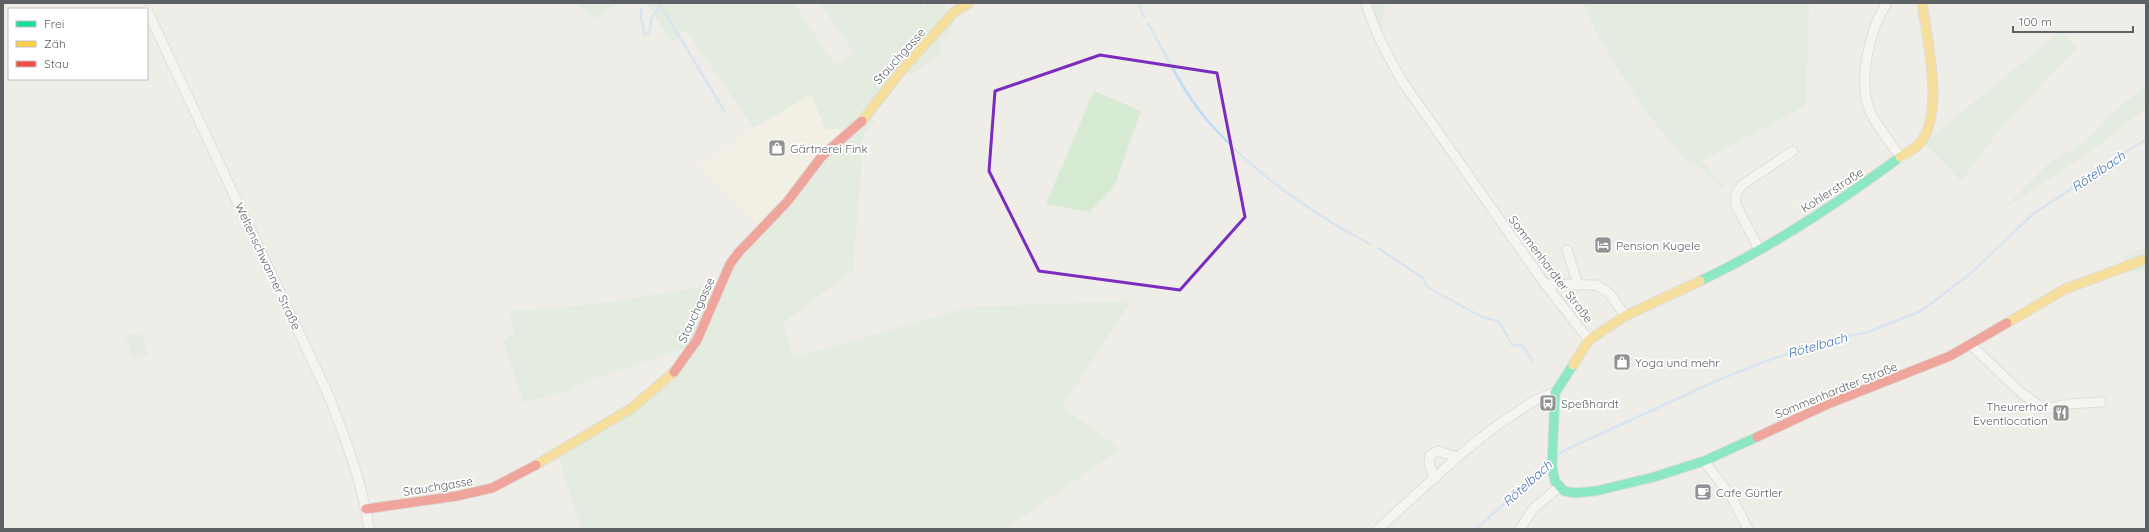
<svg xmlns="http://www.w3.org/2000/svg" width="2149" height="532" font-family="Quicksand,sans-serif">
<rect width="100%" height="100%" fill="#eeede8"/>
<!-- commercial -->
<path fill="#f7f3e1" d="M 811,94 L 826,130 L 849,128 L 758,226 L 699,166 L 748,132 Z"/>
<!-- green -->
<g fill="#d6ead4">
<path d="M 575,3 L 618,3 L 596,19 Z"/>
<path d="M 647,3 L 794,3 L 835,65 L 855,54 L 820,3 L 920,3 L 923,7 L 927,6 L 926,3 L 942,3 L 956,17 L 949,35 L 940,40 L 941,54 L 911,74 L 898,69 L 863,112 L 875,121 L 864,133 L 853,270 L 783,323 L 793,358 L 970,307 L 1131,301 L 1062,407 L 1121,449 L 1004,529 L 581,529 L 558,455 L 604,428 L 697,344 L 581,383 L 567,392 L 523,402 L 503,341 L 514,332 L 510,310 C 582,310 653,294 725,283 L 741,254 L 849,128 L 826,130 L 811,94 L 754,128 L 685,29 L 672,43 Z"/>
<path d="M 1371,3 L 1385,3 L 1381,37 Z"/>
<path d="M 1583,3 L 1809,3 L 1806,105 L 1702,161 L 1725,188 L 1723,189 L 1699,166 L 1689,164 L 1642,107 L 1599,38 Z"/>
<path d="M 2061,31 L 2077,48 L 2004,124 L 1961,181 L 1924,143 Z"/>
<path d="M 2146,85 L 2146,108 L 2098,146 L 2002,210 L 2047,165 L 2087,140 L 2109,116 Z"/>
<path d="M 1094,91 L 1141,111 L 1114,187 L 1089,212 L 1046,204 Z"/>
<path d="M 2146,248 L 2146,270 L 2134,273 L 2124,256 Z"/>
<path d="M 141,332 L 148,355 L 133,359 L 126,336 Z"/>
</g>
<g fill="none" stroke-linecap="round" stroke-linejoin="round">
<!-- stream -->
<g stroke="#bcdcf8" stroke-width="2.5">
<path d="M 659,3 L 725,112"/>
<path d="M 1138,3 L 1144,17"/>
<path d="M 641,9 L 641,18 L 645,35 L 649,33 L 652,17 L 661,6"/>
<path d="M 1148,23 C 1168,59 1186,98 1214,128 C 1257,175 1314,215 1370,244"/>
<path d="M 1378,248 L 1423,278 L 1427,287 L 1482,317 L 1497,321 L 1501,325 L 1512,345 L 1523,346 L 1533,361"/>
<path d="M 1558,455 L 1563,451 L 1716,381 L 1766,361 L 1833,339 L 1868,332 L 1921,311 L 1971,273 L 2033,214 L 2067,192 L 2091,172 L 2146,140"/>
<path d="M 1476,529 L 1547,465"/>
</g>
<!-- street casing -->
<g stroke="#cbcbca" stroke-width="11">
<g id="street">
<path d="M 1366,3 C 1374,31 1388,56 1402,81 L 1545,284 L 1589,340"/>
<path d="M 1887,3 C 1870,28 1858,80 1869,109 C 1873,121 1893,146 1901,158"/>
<path d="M 147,10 L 327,392 C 345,437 362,481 369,529"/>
<path d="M 1759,249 L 1736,205 L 1736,194 L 1742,185 L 1793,151"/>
<path d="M 1567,250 L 1578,285"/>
<path d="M 1545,284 L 1597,285 L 1610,294 L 1625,316"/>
<path d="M 1970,344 L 2019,391 L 2038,405 L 2051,408 L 2068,404 L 2101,402"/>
<path d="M 1704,461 L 1731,496 L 1748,529"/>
<path d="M 1435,479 L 1429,463 L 1430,455 L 1438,451 L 1457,457"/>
<path d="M 1378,529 C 1423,489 1466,445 1517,412 C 1529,404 1540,396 1555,393"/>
<path d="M 1520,529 L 1533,509 L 1559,487"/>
</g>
</g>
<!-- fast casing -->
<g stroke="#c9cac8" stroke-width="11">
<g id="fast">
<path d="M 1700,281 C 1772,247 1837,204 1900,157"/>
<path d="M 1573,365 L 1555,393 L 1552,467 L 1555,481 L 1564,491 L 1575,493 L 1596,491 L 1654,477 L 1704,461 L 1757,437"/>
</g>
</g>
<!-- slow casing -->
<g stroke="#c9cac8" stroke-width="11">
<g id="slow">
<path d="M 862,121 L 901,71 L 954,12 L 969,3"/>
<path d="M 1900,157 C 1906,153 1913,150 1918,145 C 1946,118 1927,39 1922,3"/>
<path d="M 2007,323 L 2065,289 L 2146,259"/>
<path d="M 1573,365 L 1589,340 L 1625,316 L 1700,281"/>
<path d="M 536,465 L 632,408 L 674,372"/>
</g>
</g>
<!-- jam casing -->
<g stroke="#c9cac8" stroke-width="11">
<g id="jam">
<path d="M 674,372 L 697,340 L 730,264 L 739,252 L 787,202 L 822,156 L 862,121"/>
<path d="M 1757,437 L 1828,404 L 1950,356 L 2007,323"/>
<path d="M 366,509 L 457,496 L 492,488 L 536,465"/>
</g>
</g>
<!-- street -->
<use href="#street" stroke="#fcfcfc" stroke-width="9"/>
<!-- fast -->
<use href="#fast" stroke="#16e098" stroke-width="9"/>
<!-- slow -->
<use href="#slow" stroke="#ffcf43" stroke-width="9"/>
<!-- jam -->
<use href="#jam" stroke="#f24e42" stroke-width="9"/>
</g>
<!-- marked area -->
<path d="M0 0H2149V532H0ZM 1100,55 L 1217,73 L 1245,217 L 1180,290 L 1039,271 L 989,171 L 995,91 Z" fill="#eeede8" fill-opacity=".55" fill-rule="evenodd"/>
<path fill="none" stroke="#7b2cbf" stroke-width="3" stroke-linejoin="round" d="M 1100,55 L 1217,73 L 1245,217 L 1180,290 L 1039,271 L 989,171 L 995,91 Z"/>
<!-- icons -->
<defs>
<g id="shop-square" transform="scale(0.9)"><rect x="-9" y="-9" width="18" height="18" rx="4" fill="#909294" stroke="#fff"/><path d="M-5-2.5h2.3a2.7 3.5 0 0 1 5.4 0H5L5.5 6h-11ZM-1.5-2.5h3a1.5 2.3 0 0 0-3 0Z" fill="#fff"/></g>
<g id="hotel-square" transform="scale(0.9)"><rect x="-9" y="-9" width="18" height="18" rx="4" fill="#909294" stroke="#fff"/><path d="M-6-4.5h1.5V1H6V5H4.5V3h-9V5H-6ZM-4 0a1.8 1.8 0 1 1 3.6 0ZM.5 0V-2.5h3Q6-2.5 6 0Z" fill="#fff"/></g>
<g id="bus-square" transform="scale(0.9)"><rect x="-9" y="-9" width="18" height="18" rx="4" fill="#909294" stroke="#fff"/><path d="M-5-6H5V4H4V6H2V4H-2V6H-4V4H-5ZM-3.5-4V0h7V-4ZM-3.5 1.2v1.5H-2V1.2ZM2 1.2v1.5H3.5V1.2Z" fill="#fff"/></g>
<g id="restaurant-square" transform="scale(0.9)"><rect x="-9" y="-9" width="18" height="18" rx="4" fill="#909294" stroke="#fff"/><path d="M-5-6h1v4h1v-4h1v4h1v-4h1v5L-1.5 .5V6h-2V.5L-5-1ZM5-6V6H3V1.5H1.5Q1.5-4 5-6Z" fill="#fff"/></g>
<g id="cafe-square" transform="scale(0.9)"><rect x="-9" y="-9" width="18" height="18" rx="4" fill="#909294" stroke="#fff"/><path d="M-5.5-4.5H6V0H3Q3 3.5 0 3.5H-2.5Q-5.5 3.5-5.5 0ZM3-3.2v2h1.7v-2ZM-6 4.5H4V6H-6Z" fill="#fff"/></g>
</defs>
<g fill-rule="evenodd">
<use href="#shop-square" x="777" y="148"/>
<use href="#hotel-square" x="1603" y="245"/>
<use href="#shop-square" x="1622" y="362"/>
<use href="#bus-square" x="1548" y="403"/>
<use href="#restaurant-square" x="2061" y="413"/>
<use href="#cafe-square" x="1703" y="492"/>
</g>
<g text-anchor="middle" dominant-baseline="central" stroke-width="3.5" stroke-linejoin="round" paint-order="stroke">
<!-- street labels -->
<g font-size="12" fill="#5d6166" stroke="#fff">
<text transform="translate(899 56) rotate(-48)">Stauchgasse</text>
<text transform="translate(1832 190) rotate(-33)">Kohlerstraße</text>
<text transform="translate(268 266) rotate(65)">Weltenschwanner Straße</text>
<text transform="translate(1551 269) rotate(53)">Sommenhardter Straße</text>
<text transform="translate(696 310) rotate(-65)">Stauchgasse</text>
<text transform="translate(1836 390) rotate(-22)">Sommenhardter Straße</text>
<text transform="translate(438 486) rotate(-9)">Stauchgasse</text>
</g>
<!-- poi labels -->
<g font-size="12" fill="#5d6166" stroke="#fff" text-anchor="start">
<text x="790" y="148">Gärtnerei Fink</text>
<text x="1616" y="245">Pension Kugele</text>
<text x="1635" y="362">Yoga und mehr</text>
<text x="1561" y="403">Speßhardt</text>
<text x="2048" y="406" text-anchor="end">Theurerhof<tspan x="2048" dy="14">Eventlocation</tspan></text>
<text x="1716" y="492">Cafe Gürtler</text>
</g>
<!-- water labels -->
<g font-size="13" font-style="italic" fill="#4173b3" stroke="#fff">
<text transform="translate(2098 171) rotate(-34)">Rötelbach</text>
<text transform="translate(1817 345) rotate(-16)">Rötelbach</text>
<text transform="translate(1527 483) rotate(-42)">Rötelbach</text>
</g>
</g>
<!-- border -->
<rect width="2149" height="532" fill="none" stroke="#5d6166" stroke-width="8"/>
<!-- legend -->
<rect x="8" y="8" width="140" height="72" fill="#ffffff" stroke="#bec0c2"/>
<rect x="16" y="21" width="20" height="6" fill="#16e098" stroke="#bec0c2"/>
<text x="44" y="28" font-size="12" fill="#5d6166">Frei</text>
<rect x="16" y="41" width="20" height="6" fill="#ffcf43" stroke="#bec0c2"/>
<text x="44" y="48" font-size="12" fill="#5d6166">Zäh</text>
<rect x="16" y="61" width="20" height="6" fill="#f24e42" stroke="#bec0c2"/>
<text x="44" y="68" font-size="12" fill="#5d6166">Stau</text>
<!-- scale -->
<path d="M2013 26v6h120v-6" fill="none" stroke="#5d6166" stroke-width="2"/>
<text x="2019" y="26" font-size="12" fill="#5d6166" stroke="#ffffff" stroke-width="3" paint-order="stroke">100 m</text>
</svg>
